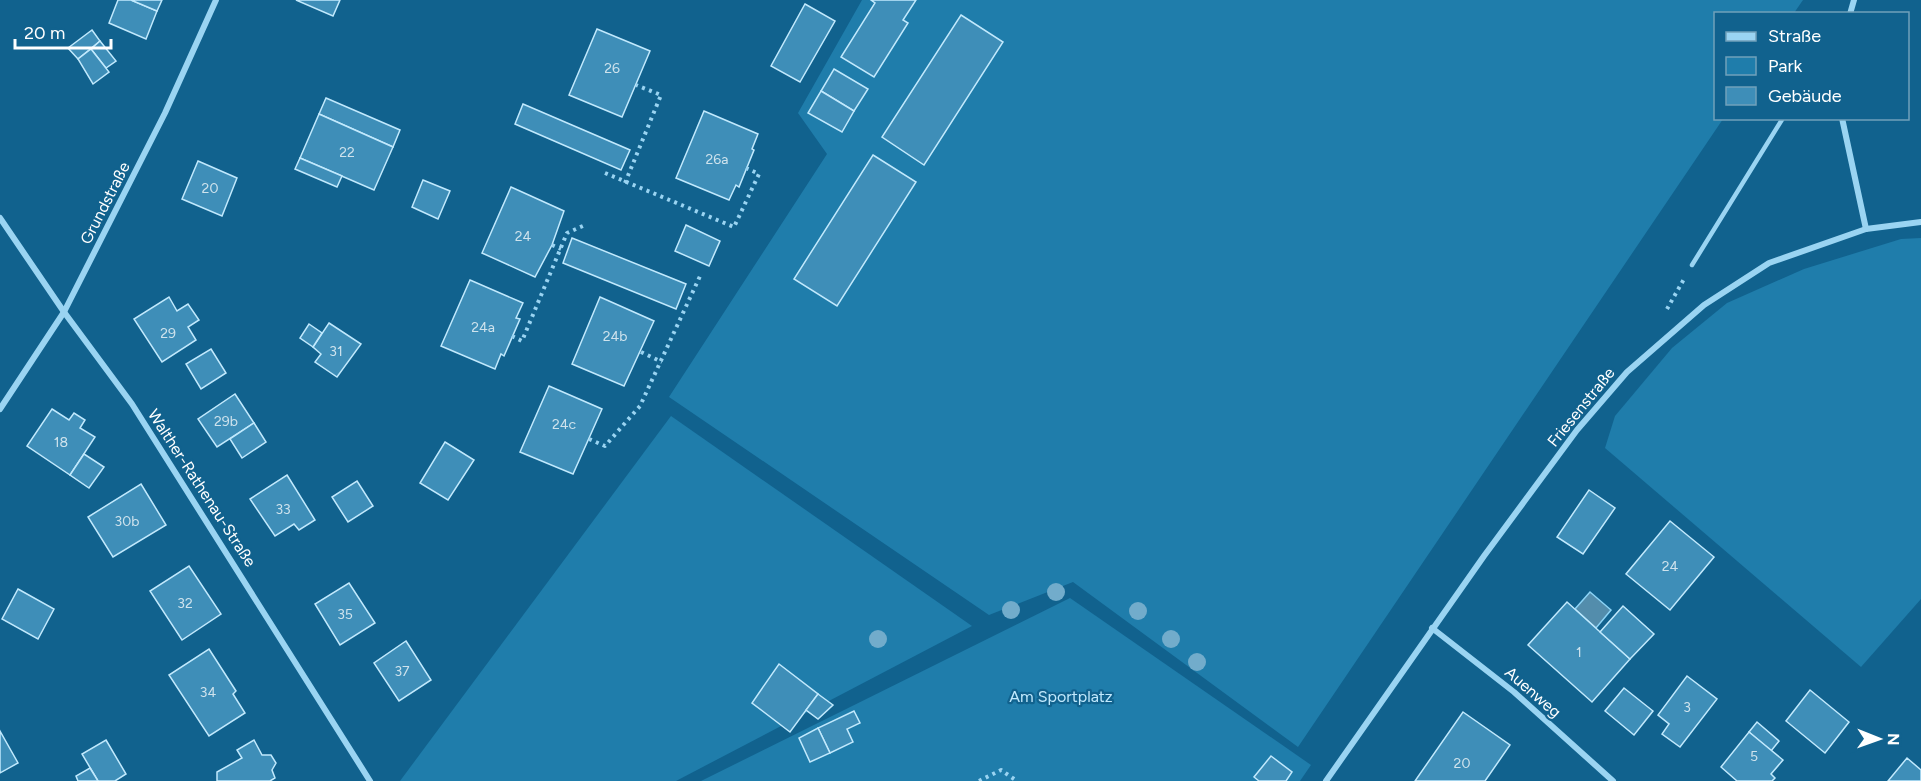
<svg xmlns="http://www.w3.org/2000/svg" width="1921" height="781" font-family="Figtree,sans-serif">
<rect width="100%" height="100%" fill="#11628e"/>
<!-- green -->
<g fill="#1f7dab">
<path d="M 862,0 L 1803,0 L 1794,13 L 1716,14 L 1716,118 L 1723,119 L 1298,747 L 1073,582 L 989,615 L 669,397 L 827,154 L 798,113 Z"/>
<path d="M 1921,238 L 1921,599 L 1861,667 L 1605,448 L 1615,416 L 1672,348 L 1727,303 L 1804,269 L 1901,239 Z"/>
<path d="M 671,416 L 972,626 L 676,781 L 400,781 Z"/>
<path d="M 1070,598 L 1311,765 L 1300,781 L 701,781 Z"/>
</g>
<!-- water -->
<path fill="#538dac" stroke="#8bd3f6" stroke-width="1.5" d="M 1590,592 L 1611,610 L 1596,628 L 1575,609 Z"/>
<!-- building -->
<g fill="#3e8eb8" stroke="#c1e9fd" stroke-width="1.5">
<path d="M 118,0 L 131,0 L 157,11 L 146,39 L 109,23 Z"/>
<path d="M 131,0 L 162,0 L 157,11 Z"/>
<path d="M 296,0 L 340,0 L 333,16 Z"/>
<path d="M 871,0 L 916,0 L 903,20 L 908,23 L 874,77 L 841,57 L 875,3 Z"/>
<path d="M 805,4 L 835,21 L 800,82 L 771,66 Z"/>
<path d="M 961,15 L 1003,42 L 924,165 L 882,137 Z"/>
<path d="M 597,29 L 650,51 L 622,117 L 569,95 Z"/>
<path d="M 92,30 L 100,41 L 78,59 L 68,48 Z"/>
<path d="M 100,41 L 116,61 L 106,68 L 91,49 Z"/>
<path d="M 91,49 L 109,72 L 93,84 L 78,59 Z"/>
<path d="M 834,69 L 868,89 L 854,111 L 821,91 Z"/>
<path d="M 821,91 L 854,111 L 842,132 L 808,113 Z"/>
<path d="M 326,98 L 400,130 L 393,147 L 319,114 Z"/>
<path d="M 523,104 L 630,150 L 621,170 L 515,124 Z"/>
<path d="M 704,111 L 758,134 L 752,149 L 754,150 L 739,187 L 736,185 L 729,200 L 676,178 Z"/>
<path d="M 319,114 L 393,147 L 374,190 L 300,158 Z"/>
<path d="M 873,155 L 916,182 L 837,306 L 794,279 Z"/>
<path d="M 300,158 L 342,176 L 337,187 L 295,169 Z"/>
<path d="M 198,161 L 237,178 L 222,216 L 182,199 Z"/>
<path d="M 423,180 L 450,191 L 438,219 L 412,207 Z"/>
<path d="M 511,187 L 564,211 L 552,245 L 535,277 L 482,253 Z"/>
<path d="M 686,225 L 720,241 L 709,266 L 675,251 Z"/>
<path d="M 572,238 L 686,284 L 676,309 L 563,263 Z"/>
<path d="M 470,280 L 523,303 L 516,318 L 520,319 L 504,356 L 501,354 L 495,369 L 441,346 Z"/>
<path d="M 169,297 L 177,311 L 188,304 L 199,320 L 188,327 L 196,340 L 162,362 L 134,319 Z"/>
<path d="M 600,297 L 654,321 L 624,386 L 572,364 Z"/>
<path d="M 329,323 L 361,344 L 337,377 L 315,362 L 321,354 L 313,347 Z"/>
<path d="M 309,324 L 322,333 L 313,347 L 300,338 Z"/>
<path d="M 211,349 L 226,373 L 201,389 L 186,364 Z"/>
<path d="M 549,386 L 602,409 L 573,474 L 520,452 Z"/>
<path d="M 235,394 L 254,423 L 217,447 L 198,419 Z"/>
<path d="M 52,409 L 69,420 L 74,413 L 85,420 L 80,428 L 95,437 L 70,475 L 27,446 Z"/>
<path d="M 254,423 L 266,442 L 242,458 L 230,439 Z"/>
<path d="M 445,442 L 474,460 L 448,500 L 420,483 Z"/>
<path d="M 84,454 L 104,467 L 89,488 L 70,475 Z"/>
<path d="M 287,475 L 315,520 L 299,530 L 294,524 L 275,536 L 250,499 Z"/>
<path d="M 357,481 L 373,506 L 348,522 L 332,497 Z"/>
<path d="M 141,484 L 166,525 L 113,557 L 88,517 Z"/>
<path d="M 1589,490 L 1615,508 L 1583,554 L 1557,537 Z"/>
<path d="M 1670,521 L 1714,557 L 1670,610 L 1626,574 Z"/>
<path d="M 189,566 L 221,614 L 182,640 L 150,591 Z"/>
<path d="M 349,583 L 375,623 L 340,645 L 315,604 Z"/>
<path d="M 18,589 L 54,609 L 38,639 L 2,619 Z"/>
<path d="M 1567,602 L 1630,659 L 1592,702 L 1528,645 Z"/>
<path d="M 1623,606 L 1654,634 L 1630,659 L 1600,632 Z"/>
<path d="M 406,641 L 431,680 L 399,701 L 374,663 Z"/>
<path d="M 209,649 L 236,691 L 233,694 L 245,713 L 209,736 L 169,675 Z"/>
<path d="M 779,664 L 818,694 L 790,732 L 752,703 Z"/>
<path d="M 1687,676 L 1717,699 L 1680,747 L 1662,734 L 1669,724 L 1658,715 Z"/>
<path d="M 1624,688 L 1653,711 L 1634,735 L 1605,711 Z"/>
<path d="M 1810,690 L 1849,722 L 1825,753 L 1786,721 Z"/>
<path d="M 818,694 L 833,705 L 818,719 L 806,710 Z"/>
<path d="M 854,711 L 860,723 L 847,729 L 853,742 L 830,753 L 818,728 Z"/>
<path d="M 1463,712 L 1510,745 L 1485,781 L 1415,781 Z"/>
<path d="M 1757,722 L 1779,741 L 1771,751 L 1749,732 Z"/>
<path d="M 818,728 L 830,753 L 810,762 L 799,738 Z"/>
<path d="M 0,731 L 18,763 L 0,773 Z"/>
<path d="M 1749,732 L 1783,760 L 1771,774 L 1775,778 L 1772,781 L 1737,781 L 1721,767 Z"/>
<path d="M 106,740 L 126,774 L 115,781 L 98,781 L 82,754 Z"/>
<path d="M 254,740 L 262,755 L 271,755 L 276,763 L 272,770 L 275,778 L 270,781 L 217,781 L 217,772 L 242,758 L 237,750 Z"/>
<path d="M 1271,756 L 1292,772 L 1286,781 L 1259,781 L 1254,777 Z"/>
<path d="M 1907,758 L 1921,770 L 1921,781 L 1888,781 Z"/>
<path d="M 90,768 L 98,781 L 78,781 L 76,776 Z"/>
</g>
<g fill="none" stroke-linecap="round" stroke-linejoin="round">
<!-- path -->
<g stroke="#9ad4f2" stroke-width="4" stroke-dasharray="3 4.5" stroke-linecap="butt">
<path d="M 605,173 L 734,227 L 759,174 L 746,168"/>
<path d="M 625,183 L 661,95 L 636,85"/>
<path d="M 552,245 L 561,249"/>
<path d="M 1667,309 L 1684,279"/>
<path d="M 512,336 L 522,341 L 567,233 L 585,225"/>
<path d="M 641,352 L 662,362"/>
<path d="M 589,439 L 605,446 L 640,406 L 701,274"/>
<path d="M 979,781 L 1001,770 L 1017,781"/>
</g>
<!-- service -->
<path stroke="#9ad4f2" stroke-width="4.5" d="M 1692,265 L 1783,118"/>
<!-- minor -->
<g stroke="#9ad4f2" stroke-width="6">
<path d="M 1850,14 L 1854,0"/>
<path d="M 1842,118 L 1866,229"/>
<path d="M 0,218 L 64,312 L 132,404 L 370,781"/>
<path d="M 0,409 L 64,312 L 165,113 L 216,0"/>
<path d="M 1432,628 L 1514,692 L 1613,781"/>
<path d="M 1326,781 L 1484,556 L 1577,430 L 1627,372 L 1704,305 L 1769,263 L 1866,229 L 1921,222"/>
</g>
</g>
<!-- trees -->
<g fill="#72accb">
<circle cx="1056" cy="592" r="9"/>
<circle cx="1011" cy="610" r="9"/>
<circle cx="1138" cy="611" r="9"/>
<circle cx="878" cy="639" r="9"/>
<circle cx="1171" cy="639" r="9"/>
<circle cx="1197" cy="662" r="9"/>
</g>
<g text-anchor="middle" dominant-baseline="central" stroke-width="4.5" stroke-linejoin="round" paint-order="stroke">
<!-- number labels -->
<g font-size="14" fill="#cfe3ed">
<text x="612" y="68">26</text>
<text x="347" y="152">22</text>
<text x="717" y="159">26a</text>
<text x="210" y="188">20</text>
<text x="523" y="236">24</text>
<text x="483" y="327">24a</text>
<text x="168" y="333">29</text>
<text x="615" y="336">24b</text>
<text x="336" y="351">31</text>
<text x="226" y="421">29b</text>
<text x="564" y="424">24c</text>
<text x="61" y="442">18</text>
<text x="283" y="509">33</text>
<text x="127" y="521">30b</text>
<text x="1670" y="566">24</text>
<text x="185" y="603">32</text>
<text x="345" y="614">35</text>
<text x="1579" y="652">1</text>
<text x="402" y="671">37</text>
<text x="208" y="692">34</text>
<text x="1687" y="707">3</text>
<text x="1754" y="756">5</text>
<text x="1462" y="763">20</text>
</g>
<!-- street labels -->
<g font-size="16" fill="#fff" stroke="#11628e">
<text transform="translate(105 203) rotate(-63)">Grundstraße</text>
<text transform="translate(1581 407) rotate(-51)">Friesenstraße</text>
<text transform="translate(202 488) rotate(57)">Walther-Rathenau-Straße</text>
<text transform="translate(1533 692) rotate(41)">Auenweg</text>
</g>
<!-- park labels -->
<g font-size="16" fill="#c1e9fd" stroke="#11628e">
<text x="1061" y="696">Am Sportplatz</text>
</g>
</g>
<!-- legend -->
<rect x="1714" y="12" width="195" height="108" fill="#11628e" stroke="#70a1bb" stroke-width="1.5"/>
<rect x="1726" y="32" width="30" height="9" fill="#9ad4f2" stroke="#70a1bb" stroke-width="1.5"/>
<text x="1768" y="42" font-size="18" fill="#ffffff">Straße</text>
<rect x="1726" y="57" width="30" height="18" fill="#1f7dab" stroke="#70a1bb" stroke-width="1.5"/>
<text x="1768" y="72" font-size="18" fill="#ffffff">Park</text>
<rect x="1726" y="87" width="30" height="18" fill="#3e8eb8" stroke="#70a1bb" stroke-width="1.5"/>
<text x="1768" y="102" font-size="18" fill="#ffffff">Gebäude</text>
<!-- north arrow -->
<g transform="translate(1879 739) rotate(91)" stroke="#11628e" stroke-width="4.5" paint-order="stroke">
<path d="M0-4.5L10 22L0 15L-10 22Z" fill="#ffffff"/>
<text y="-9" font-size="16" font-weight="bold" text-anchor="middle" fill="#ffffff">N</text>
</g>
<!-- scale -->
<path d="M15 39v9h96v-9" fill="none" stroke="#ffffff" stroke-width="3"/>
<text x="24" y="39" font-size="18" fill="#ffffff" stroke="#11628e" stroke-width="4.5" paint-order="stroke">20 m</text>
</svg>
